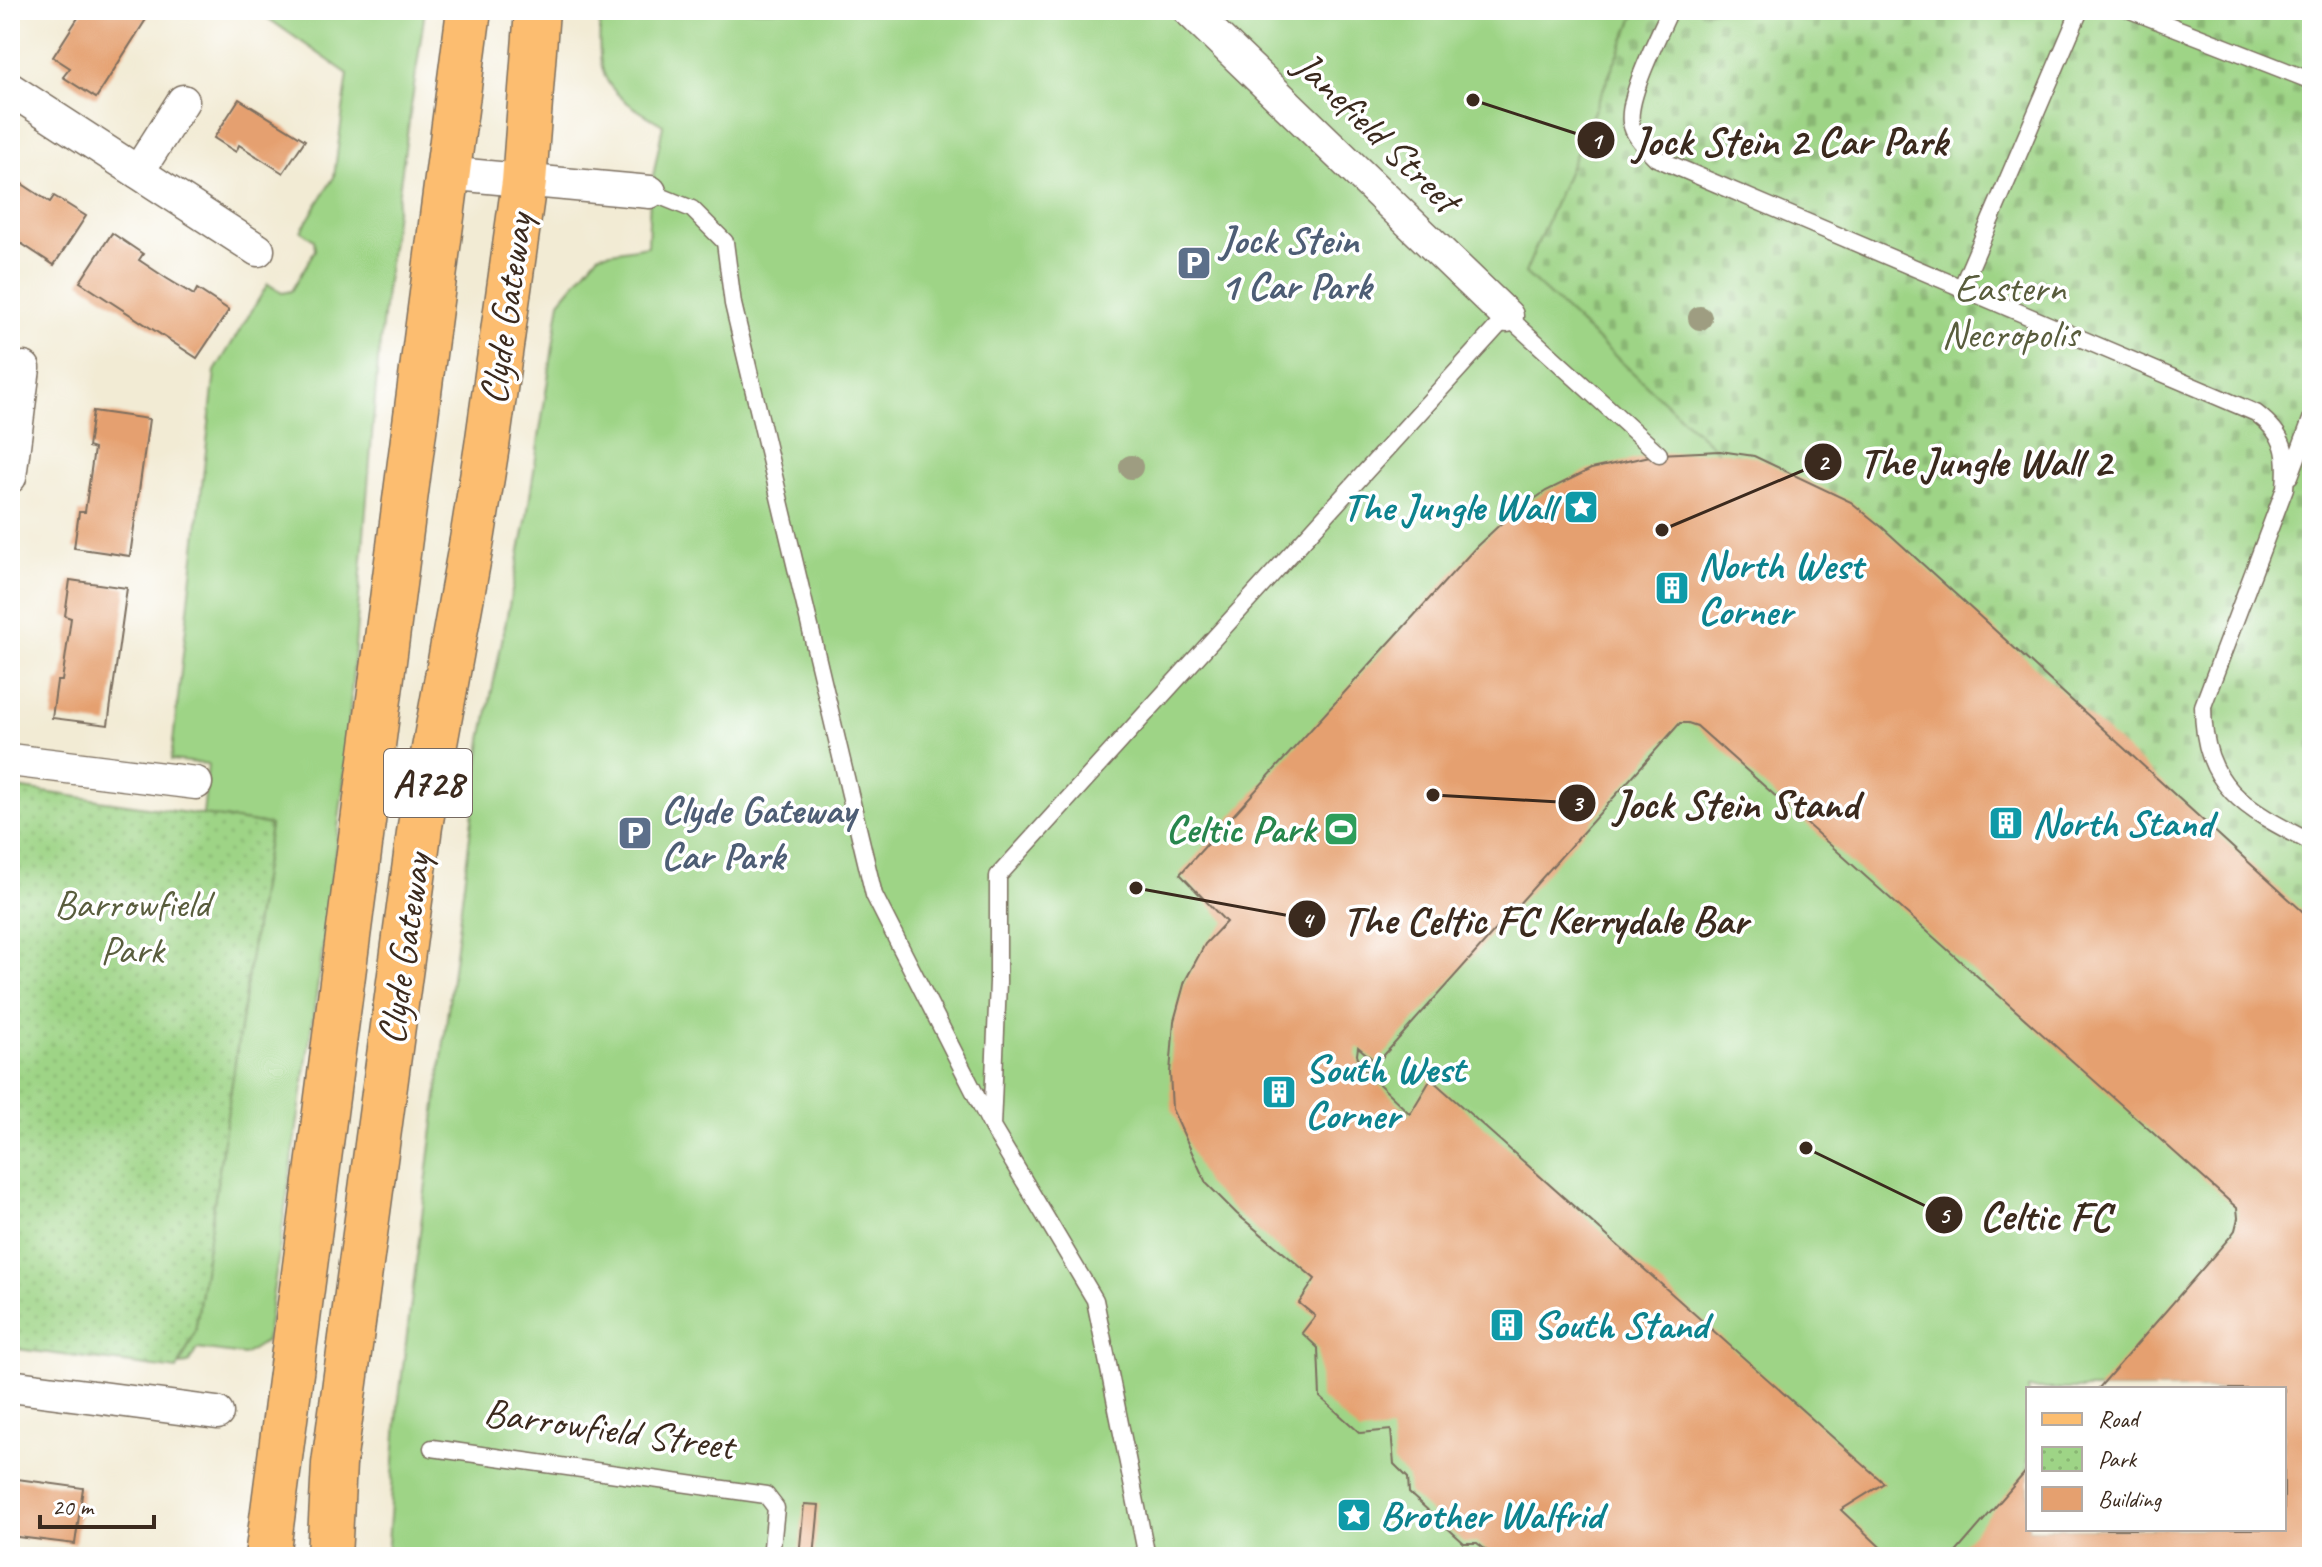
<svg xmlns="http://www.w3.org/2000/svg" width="2322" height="1567" font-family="Caveat,sans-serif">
<defs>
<pattern id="cemetery-stones" width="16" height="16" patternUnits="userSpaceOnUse" patternTransform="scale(2)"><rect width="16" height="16" fill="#9ed486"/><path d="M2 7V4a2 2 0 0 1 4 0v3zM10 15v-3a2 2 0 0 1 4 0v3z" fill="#89b673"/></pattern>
<pattern id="park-dots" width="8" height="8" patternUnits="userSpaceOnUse" patternTransform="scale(2)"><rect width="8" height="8" fill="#9ed486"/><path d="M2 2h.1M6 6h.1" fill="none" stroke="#89b673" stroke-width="1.8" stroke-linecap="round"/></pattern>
</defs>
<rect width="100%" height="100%" fill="#fff"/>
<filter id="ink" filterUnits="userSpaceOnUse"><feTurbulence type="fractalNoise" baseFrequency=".0125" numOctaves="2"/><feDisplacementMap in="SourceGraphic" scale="16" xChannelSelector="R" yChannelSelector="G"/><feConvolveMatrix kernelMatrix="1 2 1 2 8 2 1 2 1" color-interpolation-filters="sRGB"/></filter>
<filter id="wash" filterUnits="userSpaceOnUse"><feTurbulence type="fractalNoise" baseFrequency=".006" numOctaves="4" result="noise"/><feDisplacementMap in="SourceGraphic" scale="32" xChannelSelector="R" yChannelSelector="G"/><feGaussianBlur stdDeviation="1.8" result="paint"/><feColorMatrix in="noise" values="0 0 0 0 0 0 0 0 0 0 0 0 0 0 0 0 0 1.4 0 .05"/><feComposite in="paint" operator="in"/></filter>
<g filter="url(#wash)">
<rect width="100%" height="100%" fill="#f2ebd4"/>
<!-- green -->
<g fill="#9ed486" stroke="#6c7f52" stroke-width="2" fill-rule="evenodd">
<path d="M 256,10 L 425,10 L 391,246 L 378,361 L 345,771 L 326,927 L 266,1341 L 244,1355 L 197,1349 L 188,1364 L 180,1365 L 195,1332 L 270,825 L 203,815 L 208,764 L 171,760 L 215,371 L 268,284 L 282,293 L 291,291 L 315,250 L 314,240 L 301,231 L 334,177 L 348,74 Z"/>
<path d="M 601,10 L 1637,10 L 1526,273 L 2312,920 L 2312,1557 L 387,1557 L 398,1406 L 482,740 L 527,516 L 560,301 L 599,254 L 648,246 L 650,192 L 663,125 C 603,91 595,80 601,10 ZM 2028,1389 L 2284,1389 L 2284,1529 L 2028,1529 Z"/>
</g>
<!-- cemetery -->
<path fill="url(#cemetery-stones)" stroke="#6c7f52" stroke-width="2" d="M 1637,10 L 2312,10 L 2312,1000 L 1525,273 Z"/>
<!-- park -->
<path fill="url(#park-dots)" stroke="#6c7f52" stroke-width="2" d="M 10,787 L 270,825 L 195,1332 L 177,1370 L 10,1348 Z"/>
<g id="blocks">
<!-- building -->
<g fill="#e5a06f">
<path d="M 83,10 L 152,10 L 96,98 L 63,77 L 70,68 L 53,57 Z"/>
<path d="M 239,99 L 305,140 L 283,173 L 239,145 L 236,152 L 214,138 Z"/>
<path d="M 10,176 L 50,202 L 54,196 L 86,216 L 54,265 L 10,236 Z"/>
<path d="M 112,233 L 143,254 L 139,260 L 166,278 L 194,295 L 197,289 L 229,310 L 197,358 L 80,282 Z"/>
<path d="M 93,411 L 149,419 L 130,556 L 74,548 L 79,512 L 85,512 L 94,449 L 88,447 Z"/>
<path d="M 1720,451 L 1754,456 L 1851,502 L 1883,528 L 2312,920 L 2312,1557 L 1952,1557 L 2028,1469 L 2028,1529 L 2284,1529 L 2284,1389 L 2098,1389 L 2230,1237 L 2235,1230 L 2238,1218 L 2237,1208 L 1697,726 L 1688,723 L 1680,723 L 1377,1063 L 1358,1047 L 1357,1055 L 1361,1067 L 1410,1114 L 1431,1079 L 1884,1483 L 1841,1510 L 1891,1557 L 1495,1557 L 1477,1543 L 1464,1543 L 1409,1493 L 1408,1478 L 1394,1464 L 1391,1430 L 1360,1433 L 1320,1397 L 1318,1348 L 1302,1333 L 1315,1316 L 1299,1303 L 1315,1279 L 1237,1214 L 1206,1183 L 1172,1109 L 1170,1073 L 1174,1021 L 1185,981 L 1205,944 L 1226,922 L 1180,874 L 1477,546 L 1508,517 L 1546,491 L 1591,469 L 1659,454 Z"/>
<path d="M 70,580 L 127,588 L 108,725 L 52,718 L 57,681 L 62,681 L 71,618 L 65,616 Z"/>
<path d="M 10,1478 L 83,1488 L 75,1544 L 10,1536 Z"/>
<path d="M 804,1504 L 819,1505 L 814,1557 L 799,1557 Z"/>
</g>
</g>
</g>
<g filter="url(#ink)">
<use href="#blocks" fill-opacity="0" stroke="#7b6e5e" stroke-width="2"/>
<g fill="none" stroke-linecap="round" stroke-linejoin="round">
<!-- lane casing -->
<g stroke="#7b6e5e" stroke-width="19">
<g id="lane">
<path d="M 1670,10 C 1659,35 1627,97 1631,122 C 1633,137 1647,148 1656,158 L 2256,413 C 2286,436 2288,452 2285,488 L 2203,706 C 2203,788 2246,809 2312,843"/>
<path d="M 2130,10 L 2312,81"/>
<path d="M 650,192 L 692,209 L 725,242 L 733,304 L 874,895 L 991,1125"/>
<path d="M 1961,289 L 2080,10"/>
<path d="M 2290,476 L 2312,417"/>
<path d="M 432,1448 L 766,1495 L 776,1508 L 771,1557"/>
<path d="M 1147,1557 L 1095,1300 L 992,1127 L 998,982 L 998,876 L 1507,316 L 1659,454"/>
</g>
</g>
<!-- street casing -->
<g stroke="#7b6e5e" stroke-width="35">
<g id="street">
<path d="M 1189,10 L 1507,316"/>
<path d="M 10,89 L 258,250"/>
<path d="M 138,172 L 183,101"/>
<path d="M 445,173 L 650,192"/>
<path d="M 10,477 L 24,368"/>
<path d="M 10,760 L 196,783"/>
<path d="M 10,1386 L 217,1413"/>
</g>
</g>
<!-- primary casing -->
<g stroke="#7b6e5e" stroke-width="47">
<g id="primary">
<path d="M 267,1557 L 469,10"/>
<path d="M 329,1557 L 334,1464 L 420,826 L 472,540 L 487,446 L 524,182 L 537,10"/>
</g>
</g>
<!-- lane -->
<use href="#lane" stroke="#fff" stroke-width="16"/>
<!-- street -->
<use href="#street" stroke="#fff" stroke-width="32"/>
<!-- primary -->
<use href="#primary" stroke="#fcbd6f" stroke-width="44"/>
</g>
<!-- trees -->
<g fill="#9e9d81">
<circle cx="1700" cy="318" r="12"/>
<circle cx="1131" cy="467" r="12"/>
</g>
</g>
<!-- icons -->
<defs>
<g id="parking-square" transform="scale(1.8)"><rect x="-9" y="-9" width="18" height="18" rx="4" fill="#5c6f8a" stroke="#fff"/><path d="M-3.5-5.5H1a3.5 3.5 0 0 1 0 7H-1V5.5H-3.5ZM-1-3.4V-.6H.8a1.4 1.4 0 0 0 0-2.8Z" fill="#fff"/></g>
<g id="sight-square" transform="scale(1.8)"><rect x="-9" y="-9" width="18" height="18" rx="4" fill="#0f9aa8" stroke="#fff"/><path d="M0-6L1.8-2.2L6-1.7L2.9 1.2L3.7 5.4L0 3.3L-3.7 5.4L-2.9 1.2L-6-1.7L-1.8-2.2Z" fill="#fff"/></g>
<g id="building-square" transform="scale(1.8)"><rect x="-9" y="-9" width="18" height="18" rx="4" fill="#0f9aa8" stroke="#fff"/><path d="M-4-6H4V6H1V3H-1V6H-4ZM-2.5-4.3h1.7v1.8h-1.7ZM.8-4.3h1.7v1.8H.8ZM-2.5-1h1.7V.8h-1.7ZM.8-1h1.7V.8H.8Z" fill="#fff"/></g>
<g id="stadium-square" transform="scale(1.8)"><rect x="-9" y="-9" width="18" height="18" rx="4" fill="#2e9e5b" stroke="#fff"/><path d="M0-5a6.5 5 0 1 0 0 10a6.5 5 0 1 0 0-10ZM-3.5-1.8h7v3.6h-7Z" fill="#fff"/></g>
</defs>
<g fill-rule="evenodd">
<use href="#parking-square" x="1194" y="263"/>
<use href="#sight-square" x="1581" y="507"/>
<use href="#building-square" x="1672" y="588"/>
<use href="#building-square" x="2006" y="823"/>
<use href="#stadium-square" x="1341" y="829"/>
<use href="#parking-square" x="635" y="833"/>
<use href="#building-square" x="1279" y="1092"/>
<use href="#building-square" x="1507" y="1325"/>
<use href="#sight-square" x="1354" y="1515"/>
</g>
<g text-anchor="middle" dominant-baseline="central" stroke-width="7" stroke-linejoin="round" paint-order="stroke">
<!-- shield labels -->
<rect fill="#fff" stroke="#766a62" stroke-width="2" x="384" y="749" width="88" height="68" rx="6"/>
<g font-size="38" font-weight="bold" fill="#3b2a1e">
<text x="428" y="783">A728</text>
</g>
<!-- street labels -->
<g font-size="40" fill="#3b2a1e" stroke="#fff">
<text transform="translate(1377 132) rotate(44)">Janefield Street</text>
<text transform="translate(506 309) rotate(-82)">Clyde Gateway</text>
<text transform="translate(404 949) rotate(-82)">Clyde Gateway</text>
<text transform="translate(609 1429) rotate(8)">Barrowfield Street</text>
</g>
<!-- service labels -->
<g font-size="40" font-weight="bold" fill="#4e5e75" stroke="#fff" text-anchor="start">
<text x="1220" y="240">Jock Stein<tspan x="1220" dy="46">1 Car Park</tspan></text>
<text x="661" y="810">Clyde Gateway<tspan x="661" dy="46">Car Park</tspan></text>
</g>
<!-- park labels -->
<g font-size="40" fill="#595d3d" stroke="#fff">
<text x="2010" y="288">Eastern<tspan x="2010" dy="46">Necropolis</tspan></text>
<text x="132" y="904">Barrowfield<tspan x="132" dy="46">Park</tspan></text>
</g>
<!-- culture labels -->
<g font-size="40" font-weight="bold" fill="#0d838f" stroke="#fff" text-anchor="start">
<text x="1555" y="507" text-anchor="end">The Jungle Wall</text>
<text x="1698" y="565">North West<tspan x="1698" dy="46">Corner</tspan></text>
<text x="2032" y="823">North Stand</text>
<text x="1305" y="1069">South West<tspan x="1305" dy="46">Corner</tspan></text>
<text x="1533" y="1325">South Stand</text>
<text x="1380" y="1515">Brother Walfrid</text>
</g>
<!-- leisure labels -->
<g font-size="40" font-weight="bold" fill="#27864d" stroke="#fff" text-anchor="end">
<text x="1315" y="829">Celtic Park</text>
</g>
</g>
<!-- callouts -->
<path fill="none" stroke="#3b2a1e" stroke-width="3" d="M1473 100L1596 140M1662 530L1823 462M1433 795L1577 803M1136 888L1307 919M1806 1148L1944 1215"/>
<g fill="#3b2a1e" stroke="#fff" stroke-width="3">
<circle cx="1473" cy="100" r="8"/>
<circle cx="1662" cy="530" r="8"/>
<circle cx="1433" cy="795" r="8"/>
<circle cx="1136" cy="888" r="8"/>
<circle cx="1806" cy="1148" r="8"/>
<circle cx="1596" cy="140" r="20"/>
<circle cx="1823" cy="462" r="20"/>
<circle cx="1577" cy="803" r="20"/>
<circle cx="1307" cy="919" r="20"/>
<circle cx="1944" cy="1215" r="20"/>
</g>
<g font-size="24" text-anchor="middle" font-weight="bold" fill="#fff">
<text x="1596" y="149">1</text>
<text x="1823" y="470">2</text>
<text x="1577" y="811">3</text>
<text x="1307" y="928">4</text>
<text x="1944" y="1223">5</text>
</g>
<g font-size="42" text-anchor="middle" font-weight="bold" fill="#3b2a1e" stroke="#fff" stroke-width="7" stroke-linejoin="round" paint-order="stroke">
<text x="1790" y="155">Jock Stein 2 Car Park</text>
<text x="1985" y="476">The Jungle Wall 2</text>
<text x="1736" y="818">Jock Stein Stand</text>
<text x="1545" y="934">The Celtic FC Kerrydale Bar</text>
<text x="2045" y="1230">Celtic FC</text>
</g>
<!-- margin -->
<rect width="2322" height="1567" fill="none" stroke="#fff" stroke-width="40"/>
<!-- legend -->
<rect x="2026" y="1387" width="260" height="144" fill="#ffffff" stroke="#b1aaa5" stroke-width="2"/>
<rect x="2042" y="1413" width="40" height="12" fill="#fcbd6f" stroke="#b1aaa5" stroke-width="2"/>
<text x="2098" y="1427" font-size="24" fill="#3b2a1e">Road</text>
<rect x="2042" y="1447" width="40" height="24" fill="url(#park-dots)" stroke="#b1aaa5" stroke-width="2"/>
<text x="2098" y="1467" font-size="24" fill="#3b2a1e">Park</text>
<rect x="2042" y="1487" width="40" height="24" fill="#e5a06f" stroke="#b1aaa5" stroke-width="2"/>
<text x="2098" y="1507" font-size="24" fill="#3b2a1e">Building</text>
<!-- scale -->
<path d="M40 1515v12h114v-12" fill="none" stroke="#3b2a1e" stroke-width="4"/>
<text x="52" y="1515" font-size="24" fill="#3b2a1e" stroke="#ffffff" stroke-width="6" paint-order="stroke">20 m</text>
</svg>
